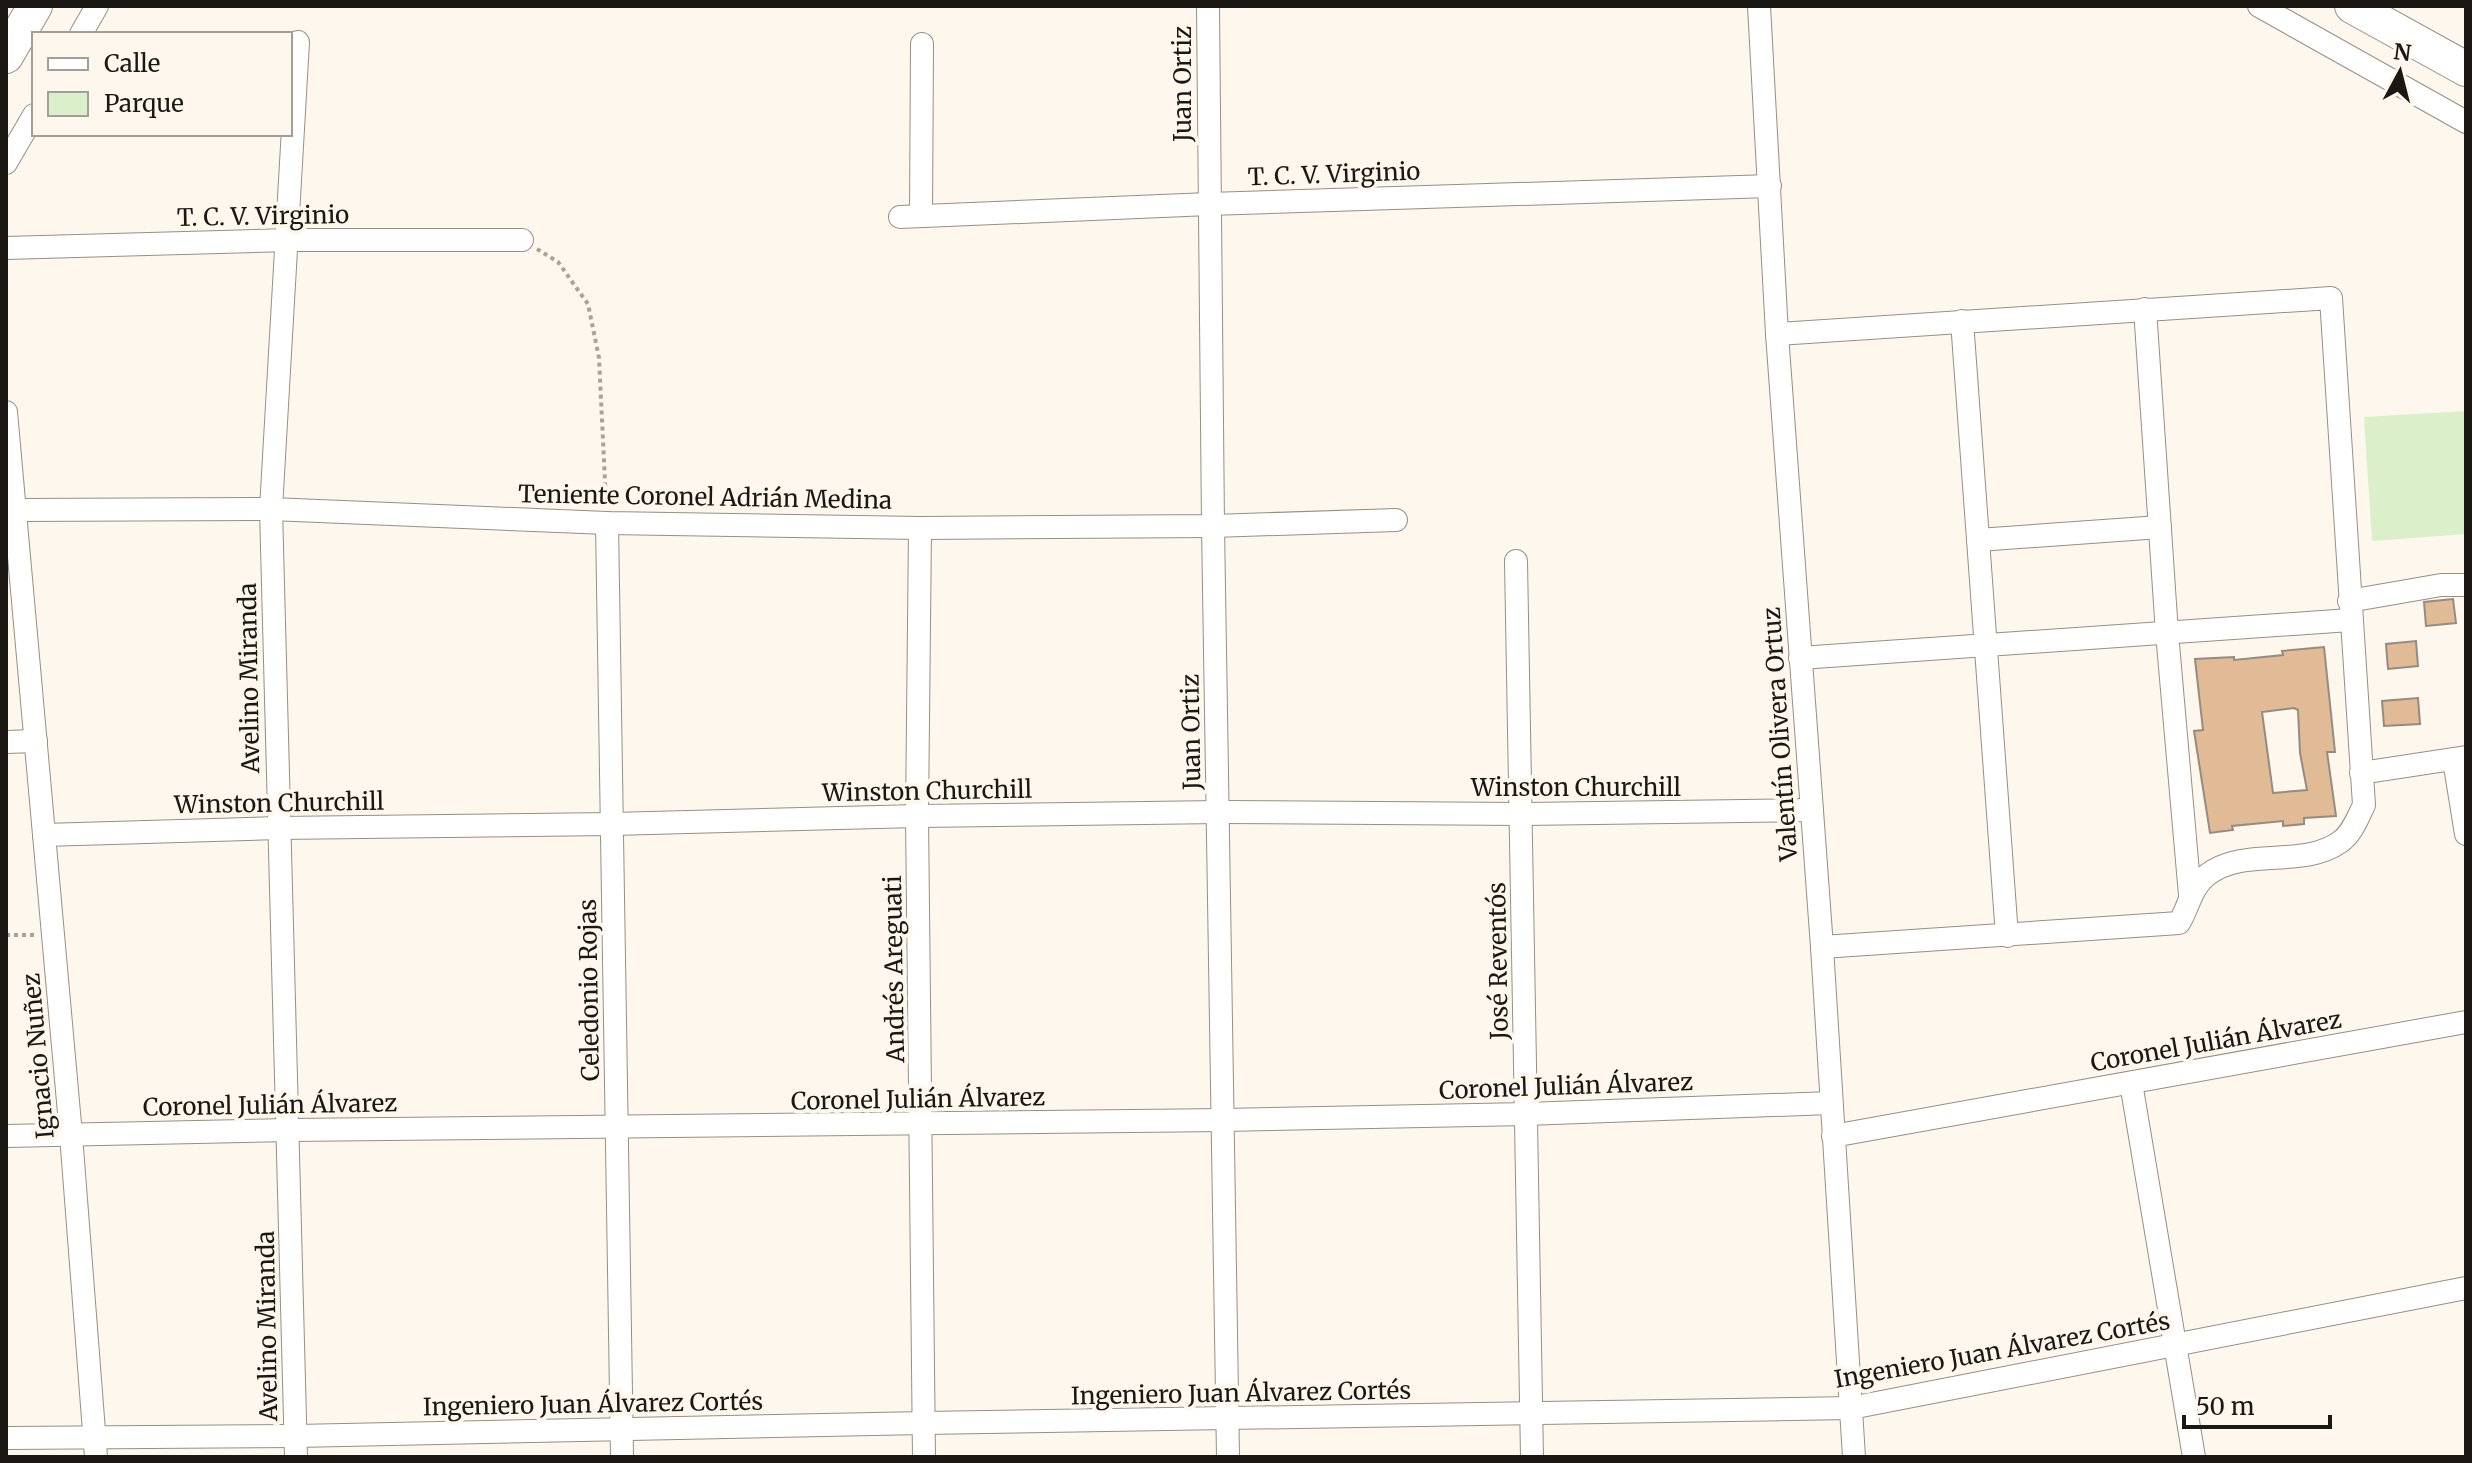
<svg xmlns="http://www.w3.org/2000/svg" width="2472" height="1463" font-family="Merriweather,serif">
<rect width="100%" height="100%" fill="#fef7ed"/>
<!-- green -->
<path fill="#daefca" d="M 2466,411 L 2466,534 L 2372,541 L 2364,417 Z"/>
<!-- building -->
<g fill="#e1bb96" stroke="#958b82" stroke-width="2" fill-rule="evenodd">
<path d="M 2453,599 L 2456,623 L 2426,626 L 2424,602 Z"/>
<path d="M 2416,641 L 2418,666 L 2388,669 L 2386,644 Z"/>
<path d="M 2324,647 L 2335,752 L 2327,752 L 2336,816 L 2304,818 L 2304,824 L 2283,826 L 2283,821 L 2232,826 L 2233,830 L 2210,833 L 2194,731 L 2203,730 L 2195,659 L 2234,657 L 2234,660 L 2283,655 L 2282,651 ZM 2294,708 L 2298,710 L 2300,753 L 2307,790 L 2273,793 L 2262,712 Z"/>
<path d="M 2418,698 L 2420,724 L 2384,726 L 2382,701 Z"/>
</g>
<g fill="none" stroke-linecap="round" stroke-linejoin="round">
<!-- minor casing -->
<g stroke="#968f83" stroke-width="24">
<g id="minor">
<path d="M 1208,6 L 1213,526 L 1228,1457"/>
<path d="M 1759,6 L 1777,334 L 1822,947 L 1854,1457"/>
<path d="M 2259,6 L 2466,122"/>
<path d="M 81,34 L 97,6"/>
<path d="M 6,163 L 34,115"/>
<path d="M 921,216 L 922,44"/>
<path d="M 900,217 L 1209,204 L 1770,186"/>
<path d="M 6,248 L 288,240 L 522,240"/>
<path d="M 2145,309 L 2167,633 L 2190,895"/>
<path d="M 1962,321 L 2007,936"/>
<path d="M 1777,334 L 2331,298 L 2364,805 C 2358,817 2352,834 2340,842 C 2302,869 2245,846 2207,875 C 2191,887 2189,907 2179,923 L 1822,947"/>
<path d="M 6,412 L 71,1135 L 96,1457"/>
<path d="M 14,510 L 271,509 L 607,523 L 920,528 L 1213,526 L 1396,520"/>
<path d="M 607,523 L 622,1457"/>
<path d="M 920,528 L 917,816 L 924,1457"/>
<path d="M 1978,540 L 2160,527"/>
<path d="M 1516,561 L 1532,1457"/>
<path d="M 2349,601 L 2441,585 L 2466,585"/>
<path d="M 1800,658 L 2350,620"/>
<path d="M 6,742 L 36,741"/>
<path d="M 2454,760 L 2466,834"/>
<path d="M 2361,773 L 2466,757"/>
<path d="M 44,835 L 278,828 L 612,824 L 917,816 L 1219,812 L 1522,814 L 1812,810"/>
<path d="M 2131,1083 L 2194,1457"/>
<path d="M 6,1136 L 288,1130 L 1224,1120 L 1526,1114 L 1831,1103"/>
<path d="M 1833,1136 L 2466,1022"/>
<path d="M 6,1438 L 296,1436 L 924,1423 L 1851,1408 L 2466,1288"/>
<path d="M 296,1457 L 271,509 L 298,42"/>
</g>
</g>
<!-- highway casing -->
<g stroke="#968f83" stroke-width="36">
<g id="highway">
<path d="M 2352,6 L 2466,69"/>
<path d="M 6,56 L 35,6"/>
</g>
</g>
<!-- path -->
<g stroke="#a7a29a" stroke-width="4" stroke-dasharray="4 4" stroke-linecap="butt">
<path d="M 537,249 L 558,262 L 588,304 L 599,358 L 606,502"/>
<path d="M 6,935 L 34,935"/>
</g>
<!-- minor -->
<use href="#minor" stroke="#fff" stroke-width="22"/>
<!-- highway -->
<use href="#highway" stroke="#fff" stroke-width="34"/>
</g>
<g text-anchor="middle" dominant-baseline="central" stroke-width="8" stroke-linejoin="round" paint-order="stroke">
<!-- street labels -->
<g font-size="24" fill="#1b1814" stroke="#fef7ed">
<text transform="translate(1182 84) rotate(-90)">Juan Ortiz</text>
<text transform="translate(1334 174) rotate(-2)">T. C. V. Virginio</text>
<text transform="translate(263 216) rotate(-1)">T. C. V. Virginio</text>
<text transform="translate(705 497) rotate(1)">Teniente Coronel Adrián Medina</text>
<text transform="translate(249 678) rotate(-91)">Avelino Miranda</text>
<text transform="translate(1191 732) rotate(-91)">Juan Ortiz</text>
<text transform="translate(1780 734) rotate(-94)">Valentín Olivera Ortuz</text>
<text x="1576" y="787">Winston Churchill</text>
<text transform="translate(927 791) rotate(-1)">Winston Churchill</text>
<text transform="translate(279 803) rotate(-1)">Winston Churchill</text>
<text transform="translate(1498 961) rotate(-91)">José Reventós</text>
<text transform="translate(894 969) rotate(-91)">Andrés Areguati</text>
<text transform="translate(589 990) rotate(-91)">Celedonio Rojas</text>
<text transform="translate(2216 1041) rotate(-10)">Coronel Julián Álvarez</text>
<text transform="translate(38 1056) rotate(-95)">Ignacio Nuñez</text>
<text transform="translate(1566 1086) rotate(-2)">Coronel Julián Álvarez</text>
<text transform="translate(918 1099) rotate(-1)">Coronel Julián Álvarez</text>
<text transform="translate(270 1105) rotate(-1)">Coronel Julián Álvarez</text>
<text transform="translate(267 1326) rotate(-91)">Avelino Miranda</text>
<text transform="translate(2002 1350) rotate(-10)">Ingeniero Juan Álvarez Cortés</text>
<text transform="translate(1241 1393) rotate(-1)">Ingeniero Juan Álvarez Cortés</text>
<text transform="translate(593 1404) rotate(-1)">Ingeniero Juan Álvarez Cortés</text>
</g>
</g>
<!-- border -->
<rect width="2472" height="1463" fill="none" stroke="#1b1814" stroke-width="16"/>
<!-- legend -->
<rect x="32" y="32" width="260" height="104" fill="#fef7ed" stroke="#a39e96" stroke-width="2"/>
<rect x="48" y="58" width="40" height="12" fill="#ffffff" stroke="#a39e96" stroke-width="2"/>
<text x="104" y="72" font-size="24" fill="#1b1814">Calle</text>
<rect x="48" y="92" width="40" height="24" fill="#daefca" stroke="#a39e96" stroke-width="2"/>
<text x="104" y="112" font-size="24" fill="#1b1814">Parque</text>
<!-- north arrow -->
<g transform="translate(2400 72) rotate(7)" stroke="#fef7ed" stroke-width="6" paint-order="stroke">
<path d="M0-6L14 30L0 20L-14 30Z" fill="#1b1814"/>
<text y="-12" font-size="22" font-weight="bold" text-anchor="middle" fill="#1b1814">N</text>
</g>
<!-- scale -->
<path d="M2184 1415v12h146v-12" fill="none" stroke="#1b1814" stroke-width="4"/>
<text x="2196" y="1415" font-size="24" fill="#1b1814" stroke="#fef7ed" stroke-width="6" paint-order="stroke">50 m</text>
</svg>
